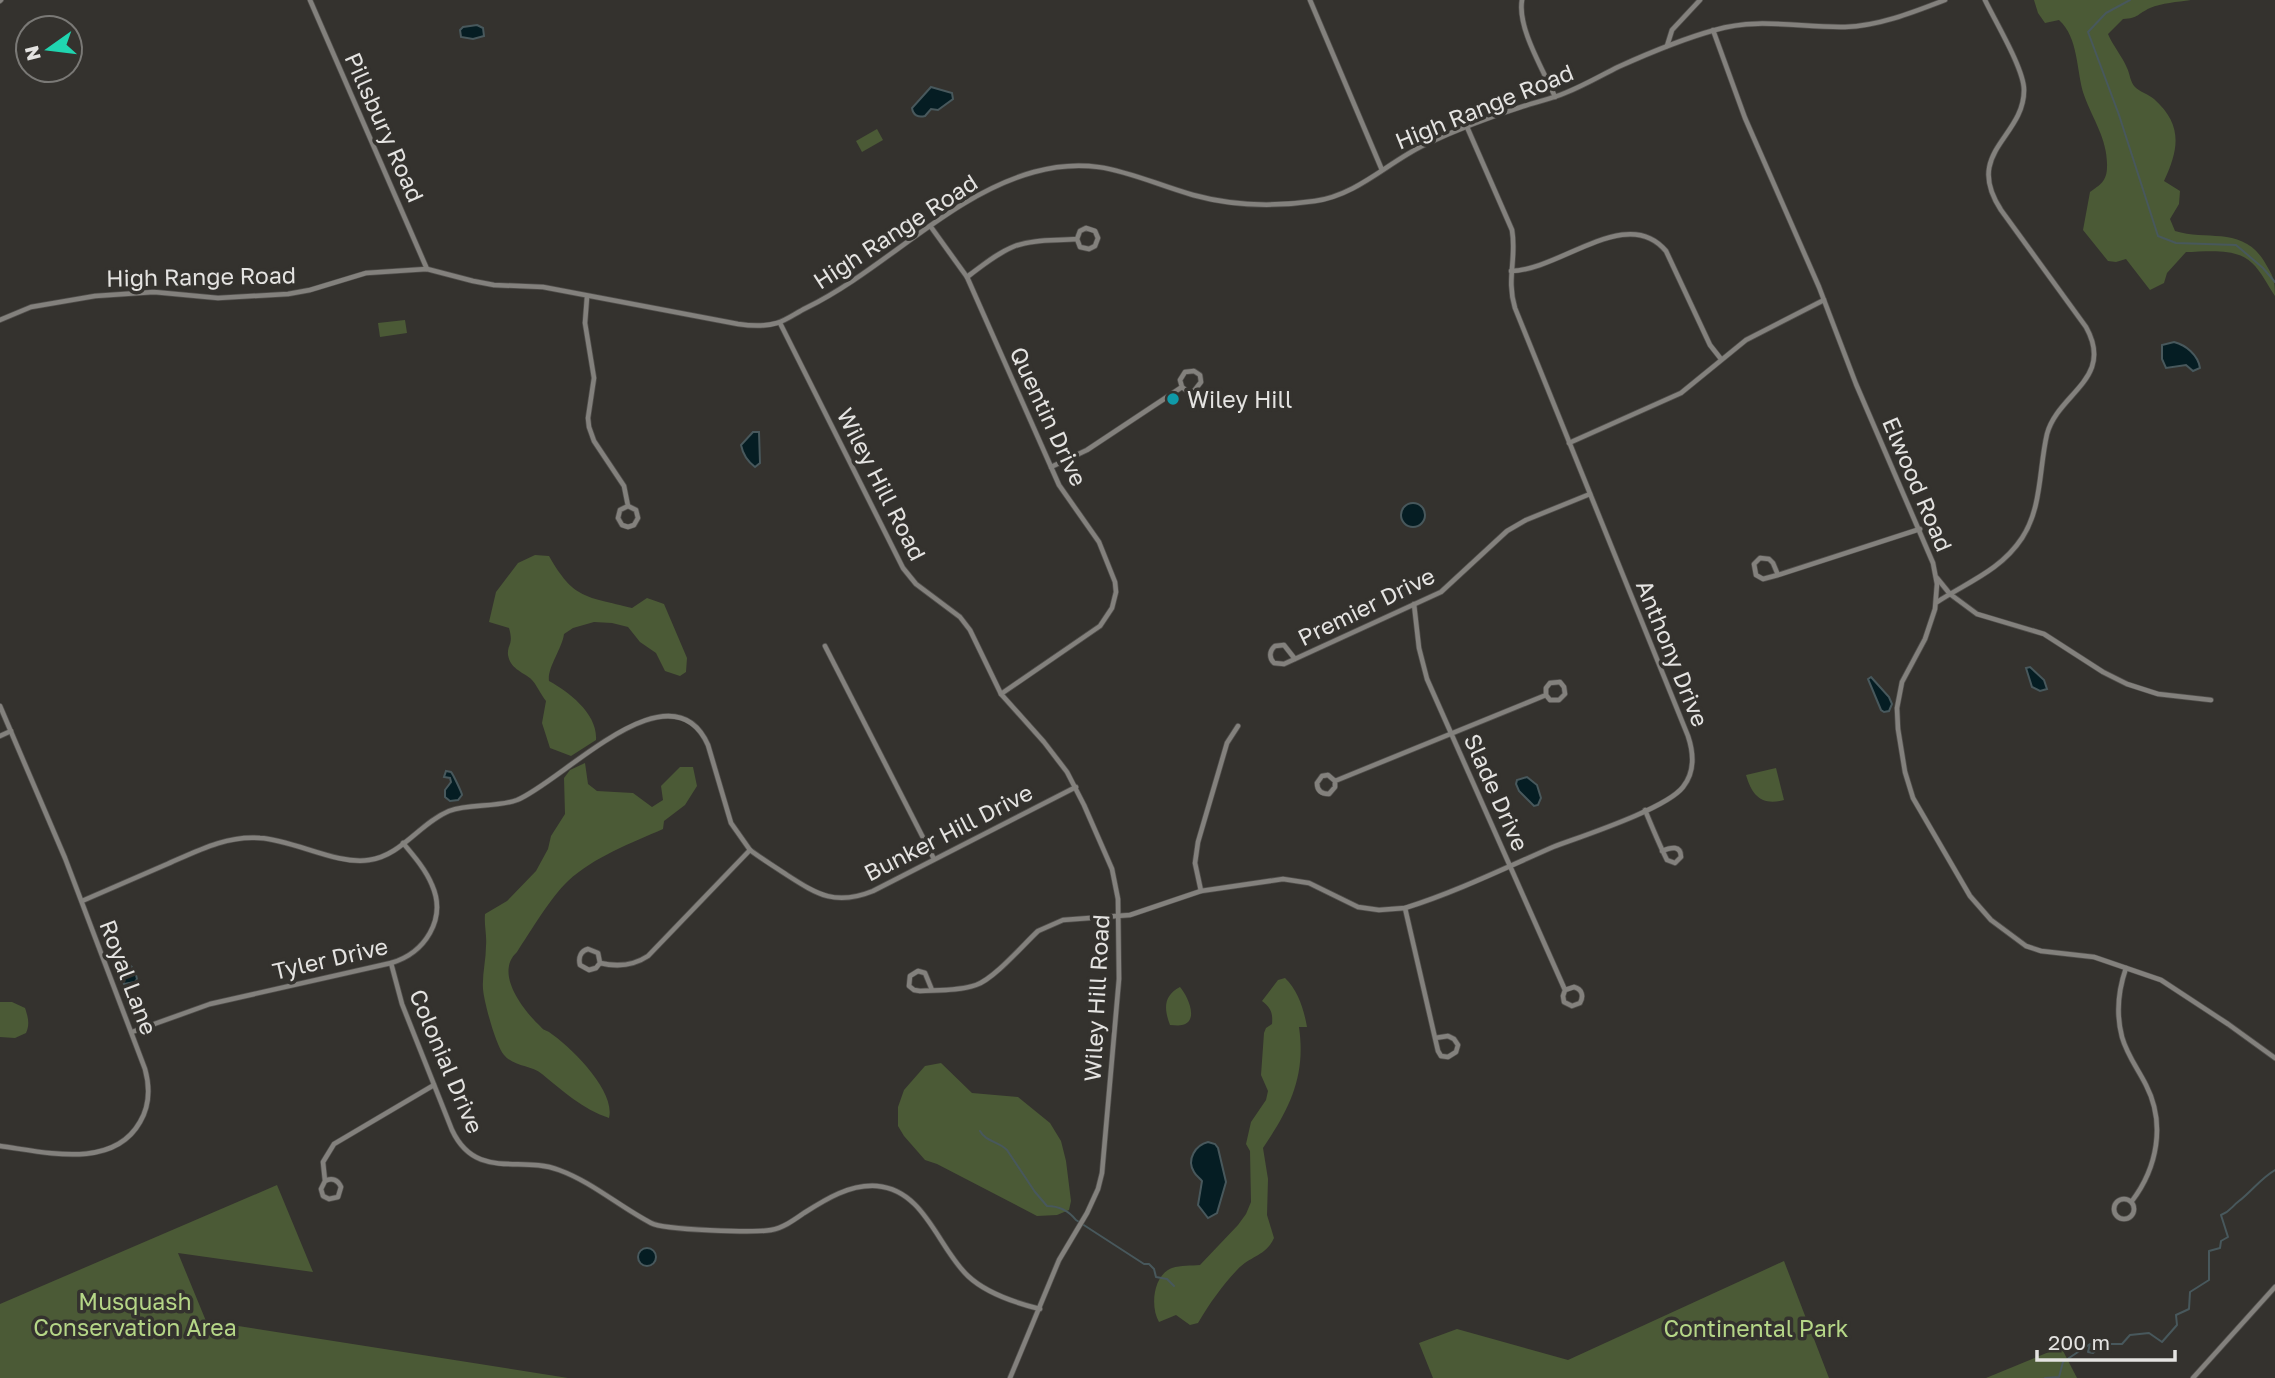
<svg xmlns="http://www.w3.org/2000/svg" width="2275" height="1378" font-family="'Golos Text',sans-serif">
<rect width="100%" height="100%" fill="#34322e"/>
<!-- green -->
<g fill="#4b5a36">
<path d="M 2034,0 L 2191,0 C 2177,2 2162,3 2150,8 C 2137,14 2139,18 2123,19 L 2108,34 C 2113,46 2122,56 2127,68 C 2130,74 2130,82 2135,87 C 2140,92 2148,94 2154,99 C 2183,125 2179,149 2164,181 L 2180,191 L 2179,204 L 2170,219 L 2175,231 C 2208,241 2242,226 2264,261 C 2273,277 2275,277 2275,296 C 2268,286 2261,271 2252,263 C 2236,247 2206,252 2186,252 L 2167,273 L 2164,283 L 2150,290 L 2126,259 L 2116,262 L 2108,261 L 2083,230 L 2090,192 C 2100,185 2107,181 2107,167 C 2108,140 2093,120 2084,95 C 2076,71 2079,38 2059,20 L 2045,23 L 2038,13 Z"/>
<path d="M 877,129 L 883,140 L 862,152 L 856,141 Z"/>
<path d="M 405,320 L 407,333 L 380,337 L 378,323 Z"/>
<path d="M 535,555 L 549,556 C 574,600 586,596 632,608 L 647,598 L 664,604 L 687,658 L 686,672 L 680,676 L 665,671 L 656,653 L 640,642 L 628,627 L 612,623 L 594,622 L 573,628 L 564,634 C 562,649 547,668 549,681 C 569,692 598,714 596,740 L 571,756 L 550,748 L 542,723 L 546,701 C 541,695 536,683 530,678 C 522,672 510,668 508,655 C 507,644 514,645 509,628 L 489,622 L 496,592 L 518,563 Z"/>
<path d="M 585,763 L 588,784 L 597,791 L 633,793 L 652,807 L 663,800 L 661,786 L 680,767 L 693,767 L 697,786 L 685,805 L 664,821 L 663,829 C 631,843 594,857 568,881 C 551,897 530,932 517,952 C 494,973 523,1010 540,1026 C 543,1030 545,1030 549,1032 C 571,1047 616,1091 609,1118 C 582,1109 563,1091 542,1074 C 531,1065 514,1067 504,1055 C 496,1046 484,1002 483,989 C 482,975 486,960 486,946 C 487,935 484,926 485,914 L 507,901 L 536,871 L 548,849 L 551,836 L 565,814 L 564,778 L 570,770 Z"/>
<path d="M 1776,768 L 1784,800 C 1762,806 1752,796 1746,775 Z"/>
<path d="M 1285,978 C 1298,990 1304,1010 1307,1027 L 1299,1027 C 1306,1076 1290,1108 1263,1148 L 1268,1179 L 1267,1215 L 1274,1238 C 1265,1257 1251,1255 1237,1270 C 1222,1286 1209,1304 1198,1323 L 1190,1325 L 1176,1315 L 1159,1322 C 1150,1307 1153,1275 1172,1268 C 1181,1265 1191,1266 1200,1265 L 1238,1225 L 1246,1214 L 1251,1202 L 1250,1151 L 1246,1144 L 1251,1122 L 1266,1100 L 1268,1091 L 1261,1075 L 1264,1033 L 1266,1028 L 1272,1024 C 1273,1013 1271,1008 1262,1001 L 1278,980 Z"/>
<path d="M 1180,987 C 1187,995 1200,1021 1182,1025 C 1178,1026 1174,1025 1170,1025 C 1164,1009 1163,996 1180,987 Z"/>
<path d="M 0,1002 L 12,1002 L 25,1008 C 28,1017 30,1024 26,1033 L 15,1038 L 0,1037 Z"/>
<path d="M 941,1063 L 972,1093 L 1018,1097 L 1050,1123 L 1061,1141 L 1066,1161 L 1071,1201 L 1069,1210 L 1057,1215 L 1037,1216 L 937,1164 L 925,1160 L 904,1136 L 898,1126 L 898,1107 L 904,1090 L 925,1066 Z"/>
<path d="M 277,1185 L 313,1272 L 178,1253 L 206,1321 L 568,1378 L 0,1378 L 0,1304 Z"/>
<path d="M 1784,1261 L 1829,1378 L 1433,1378 L 1419,1343 L 1457,1329 L 1568,1360 Z"/>
<path d="M 2061,1347 L 2077,1378 L 1986,1378 Z"/>
</g>
<!-- water -->
<g fill="#051d23" stroke="#48585c" stroke-width="2">
<path d="M 477,25 L 483,28 L 484,36 L 473,39 L 461,37 L 460,30 L 463,27 Z"/>
<path d="M 931,87 L 952,93 L 953,99 L 938,110 L 931,109 L 925,116 C 918,118 913,115 912,108 Z"/>
<path d="M 2174,342 C 2186,345 2198,355 2200,368 L 2193,371 L 2186,365 L 2166,368 L 2162,359 L 2162,345 Z"/>
<path d="M 753,432 L 759,432 L 760,463 L 755,467 C 747,461 743,455 741,445 Z"/>
<circle cx="1413" cy="515" r="12"/>
<path d="M 2030,667 L 2044,680 L 2047,689 L 2040,691 L 2032,687 L 2026,668 Z"/>
<path d="M 1871,677 L 1889,697 L 1892,704 L 1889,711 L 1884,712 L 1881,710 L 1868,679 Z"/>
<path d="M 446,771 L 451,772 C 453,774 462,793 462,795 L 458,800 L 450,801 L 445,797 L 445,790 L 451,782 L 450,778 L 444,777 Z"/>
<path d="M 1527,777 L 1537,785 L 1541,798 L 1538,805 L 1534,806 L 1519,791 L 1516,784 L 1517,780 Z"/>
<path d="M 130,965 L 135,971 L 137,979 L 135,982 L 124,984 L 119,971 L 122,967 Z"/>
<path d="M 1208,1142 L 1215,1144 L 1218,1148 L 1226,1182 L 1217,1213 L 1208,1218 L 1198,1205 L 1202,1181 C 1200,1178 1196,1176 1194,1172 C 1186,1159 1196,1145 1208,1142 Z"/>
<circle cx="647" cy="1257" r="9"/>
</g>
<g fill="none" stroke-linecap="round" stroke-linejoin="round">
<!-- stream -->
<g stroke="#48585c" stroke-width="2">
<path d="M 2130,0 L 2106,13 L 2088,32 L 2119,115 L 2158,236 L 2176,243 L 2236,245 L 2263,268 L 2275,282"/>
<path d="M 980,1131 C 986,1142 998,1141 1007,1150 L 1035,1192 L 1047,1206 C 1059,1206 1068,1210 1076,1220 L 1144,1264 L 1149,1264 L 1154,1269 L 1156,1277 L 1167,1279 L 1174,1286"/>
<path d="M 2045,1378 L 2059,1377 L 2063,1362 L 2090,1344 L 2088,1352 L 2093,1353 L 2104,1344 L 2122,1344 L 2130,1335 L 2149,1333 L 2162,1342 L 2177,1325 L 2176,1315 L 2189,1309 L 2190,1292 L 2209,1280 L 2209,1251 L 2220,1248 L 2221,1241 L 2228,1237 L 2221,1215 C 2231,1211 2231,1207 2239,1201 C 2252,1191 2261,1178 2275,1170"/>
</g>
<!-- minor casing -->
<g stroke="#504e4b" stroke-width="6">
<g id="minor">
<path d="M 310,0 L 427,269"/>
<path d="M 1310,0 L 1382,170"/>
<path d="M 1522,0 C 1517,28 1544,71 1555,97"/>
<path d="M 0,1 L 1,0"/>
<path d="M 1713,30 L 1745,118 L 1819,287 L 1856,384 L 1933,563 L 1937,584 L 1935,609 L 1925,639 L 1902,682 L 1897,708 L 1898,729 L 1905,772 L 1913,798 L 1970,896 L 1991,920 L 2026,946 L 2041,951 L 2094,957 L 2161,980 L 2228,1024 L 2275,1058"/>
<path d="M 1667,46 L 1672,30 L 1700,0"/>
<path d="M 931,227 L 967,277 L 1059,485 L 1099,542 L 1115,582 L 1116,592 L 1112,608 L 1100,626 L 1001,694"/>
<path d="M 1511,271 C 1561,270 1627,204 1666,251 L 1710,345 L 1721,359"/>
<path d="M 967,277 C 982,266 997,253 1015,246 C 1034,239 1056,241 1077,239 L 1080,247 L 1089,249 L 1095,246 L 1098,238 L 1095,231 L 1086,228 L 1080,231 L 1077,239"/>
<path d="M 587,297 L 585,323 L 594,378 L 588,418 L 589,427 L 594,441 L 624,486 L 628,506 L 620,510 L 618,518 L 622,525 L 628,527 L 634,525 L 638,518 L 636,510 L 628,506"/>
<path d="M 0,320 L 31,307 L 95,296 L 154,292 L 218,298 L 288,294 L 310,290 L 366,273 L 427,269 L 473,281 L 494,285 L 543,287 L 738,324 C 751,326 764,327 777,323 C 787,320 796,313 806,308 C 884,270 950,195 1034,172 C 1099,154 1134,178 1193,195 C 1233,206 1274,207 1315,201 C 1357,195 1387,163 1424,145 C 1456,130 1489,117 1521,107 C 1536,102 1551,99 1565,93 C 1583,86 1600,76 1618,67 C 1649,53 1682,39 1715,30 C 1757,17 1802,28 1845,27 C 1879,26 1914,12 1945,0"/>
<path d="M 780,323 L 903,568 L 916,584 L 960,617 L 970,630 L 1001,694 L 1044,742 L 1067,772 L 1084,805 L 1112,869 L 1118,899 L 1119,979 L 1102,1173 L 1098,1189 L 1087,1213 L 1059,1260 L 1010,1378"/>
<path d="M 1569,443 L 1681,393 L 1746,340 L 1824,300"/>
<path d="M 1051,467 L 1087,450 L 1182,387 L 1187,391 L 1194,391 L 1201,382 L 1200,375 L 1194,371 L 1185,372 L 1180,380 L 1182,387"/>
<path d="M 1778,575 L 1773,563 L 1769,559 L 1760,558 L 1754,564 L 1756,575 L 1763,579 L 1778,575 L 1920,529"/>
<path d="M 1937,578 L 1950,594 L 1977,614 L 2044,634 L 2103,672 L 2127,684 L 2158,694 L 2211,700"/>
<path d="M 1937,602 C 1968,582 2001,570 2022,538 C 2042,508 2039,468 2047,434 C 2058,393 2115,379 2086,327 L 2001,210 C 1963,152 2024,138 2024,90 C 2024,69 1995,21 1985,0"/>
<path d="M 1414,604 L 1419,648 L 1427,679 L 1565,990 L 1563,996 L 1564,1002 L 1572,1006 L 1580,1003 C 1584,996 1582,989 1574,987 L 1565,990"/>
<path d="M 825,646 L 934,859"/>
<path d="M 1295,659 L 1284,645 L 1275,646 C 1269,651 1269,658 1274,663 L 1284,664 L 1441,592 L 1507,531 L 1526,520 L 1590,494"/>
<path d="M 0,706 L 65,858 L 145,1069 C 150,1087 150,1105 140,1122 C 113,1170 45,1152 0,1146"/>
<path d="M 0,736 L 11,731"/>
<path d="M 1335,781 L 1335,787 L 1329,794 C 1321,794 1317,790 1317,783 L 1322,776 L 1328,775 L 1335,781 L 1546,695 L 1550,700 L 1559,700 L 1565,694 L 1564,687 L 1560,682 L 1550,683 L 1546,688 L 1546,695"/>
<path d="M 1645,810 C 1652,827 1659,844 1667,860 L 1675,863 L 1681,857 C 1681,845 1671,847 1662,851"/>
<path d="M 1201,891 L 1195,863 L 1198,842 L 1227,743 L 1238,726"/>
<path d="M 82,901 C 110,889 137,877 165,865 C 195,852 226,835 260,838 C 294,840 336,865 369,860 C 401,856 420,823 449,811 C 470,803 495,808 517,800 C 562,782 671,662 708,745 L 731,823 L 750,850"/>
<path d="M 1405,908 L 1438,1051 L 1441,1056 L 1448,1057 L 1456,1052 L 1458,1045 L 1454,1039 L 1448,1036 L 1435,1038"/>
<path d="M 391,963 L 402,1004 L 452,1130 C 476,1181 520,1155 559,1170 C 592,1182 620,1207 651,1223 C 664,1230 755,1233 771,1230 C 783,1228 794,1220 804,1213 C 826,1199 850,1184 877,1186 C 925,1190 938,1248 968,1276 C 986,1293 1016,1303 1040,1309"/>
<path d="M 600,963 L 596,968 L 589,970 L 580,965 C 578,957 581,951 588,949 L 598,953 L 600,963 C 617,967 633,966 648,956 L 750,850 C 762,859 775,867 787,875 C 818,895 836,906 873,891 L 1076,787"/>
<path d="M 2126,968 C 2118,991 2116,1014 2122,1037 C 2127,1055 2138,1069 2146,1085 C 2166,1124 2157,1168 2132,1201"/>
<path d="M 932,990 L 925,973 L 918,971 L 910,976 L 909,986 L 914,990 L 920,991 C 938,990 959,991 976,985 C 994,979 1023,945 1038,931 L 1063,920 L 1130,915 L 1201,891 L 1283,879 L 1309,883 L 1358,907 L 1379,910 L 1405,908 C 1456,892 1505,868 1553,847 C 1582,836 1666,809 1683,787 C 1695,772 1694,754 1688,736 L 1515,308 C 1506,279 1517,258 1512,230 L 1467,127"/>
<path d="M 132,1032 L 210,1004 L 391,963 C 425,953 447,919 432,885 C 426,870 414,856 403,843"/>
<path d="M 325,1181 C 332,1177 338,1180 341,1187 L 338,1197 L 329,1199 L 323,1196 L 321,1189 L 325,1181 L 323,1162 L 334,1144 L 434,1085"/>
<circle cx="2124" cy="1209" r="10"/>
<path d="M 2193,1378 L 2275,1287"/>
</g>
</g>
<!-- minor -->
<use href="#minor" stroke="#83817d" stroke-width="4.5"/>
</g>
<!-- markers -->
<circle fill="#0f9aa8" stroke="#34322e" stroke-width="2.5" cx="1173" cy="399" r="7"/>
<g text-anchor="middle" dominant-baseline="central" stroke-width="7" stroke-linejoin="round" paint-order="stroke">
<!-- street labels -->
<g font-size="23" fill="#e4e3e1" stroke="#34322e">
<text transform="translate(1484 106) rotate(-22)">High Range Road</text>
<text transform="translate(385 127) rotate(66)">Pillsbury Road</text>
<text transform="translate(895 231) rotate(-33)">High Range Road</text>
<text transform="translate(201 276) rotate(-1)">High Range Road</text>
<text transform="translate(1049 416) rotate(65)">Quentin Drive</text>
<text transform="translate(882 484) rotate(63)">Wiley Hill Road</text>
<text transform="translate(1918 484) rotate(67)">Elwood Road</text>
<text transform="translate(1366 606) rotate(-26)">Premier Drive</text>
<text transform="translate(1673 653) rotate(68)">Anthony Drive</text>
<text transform="translate(1497 792) rotate(66)">Slade Drive</text>
<text transform="translate(948 832) rotate(-27)">Bunker Hill Drive</text>
<text transform="translate(330 958) rotate(-13)">Tyler Drive</text>
<text transform="translate(129 977) rotate(69)">Royal Lane</text>
<text transform="translate(1096 998) rotate(-87)">Wiley Hill Road</text>
<text transform="translate(447 1061) rotate(67)">Colonial Drive</text>
</g>
<!-- poi labels -->
<g font-size="23" fill="#e4e3e1" stroke="#34322e" text-anchor="start">
<text x="1187" y="399">Wiley Hill</text>
</g>
<!-- park labels -->
<g font-size="23" fill="#b5d687" stroke="#34322e">
<text x="135" y="1301">Musquash<tspan x="135" dy="26">Conservation Area</tspan></text>
<text x="1756" y="1328">Continental Park</text>
</g>
</g>
<!-- north arrow -->
<g transform="translate(49 49) rotate(256)"><circle r="33" fill="#34322e" stroke="#7a7976" stroke-width="2"/>
<path d="M0-5L12 26L0 18L-12 26Z" fill="#20d5b0"/>
<text y="-10" font-size="19" font-weight="bold" text-anchor="middle" fill="#e4e3e1">N</text>
</g>
<!-- scale -->
<path d="M2037 1350v10h138v-10" fill="none" stroke="#e4e3e1" stroke-width="3.5"/>
<text x="2048" y="1350" font-size="21" fill="#e4e3e1" stroke="#34322e" stroke-width="5" paint-order="stroke">200 m</text>
</svg>
